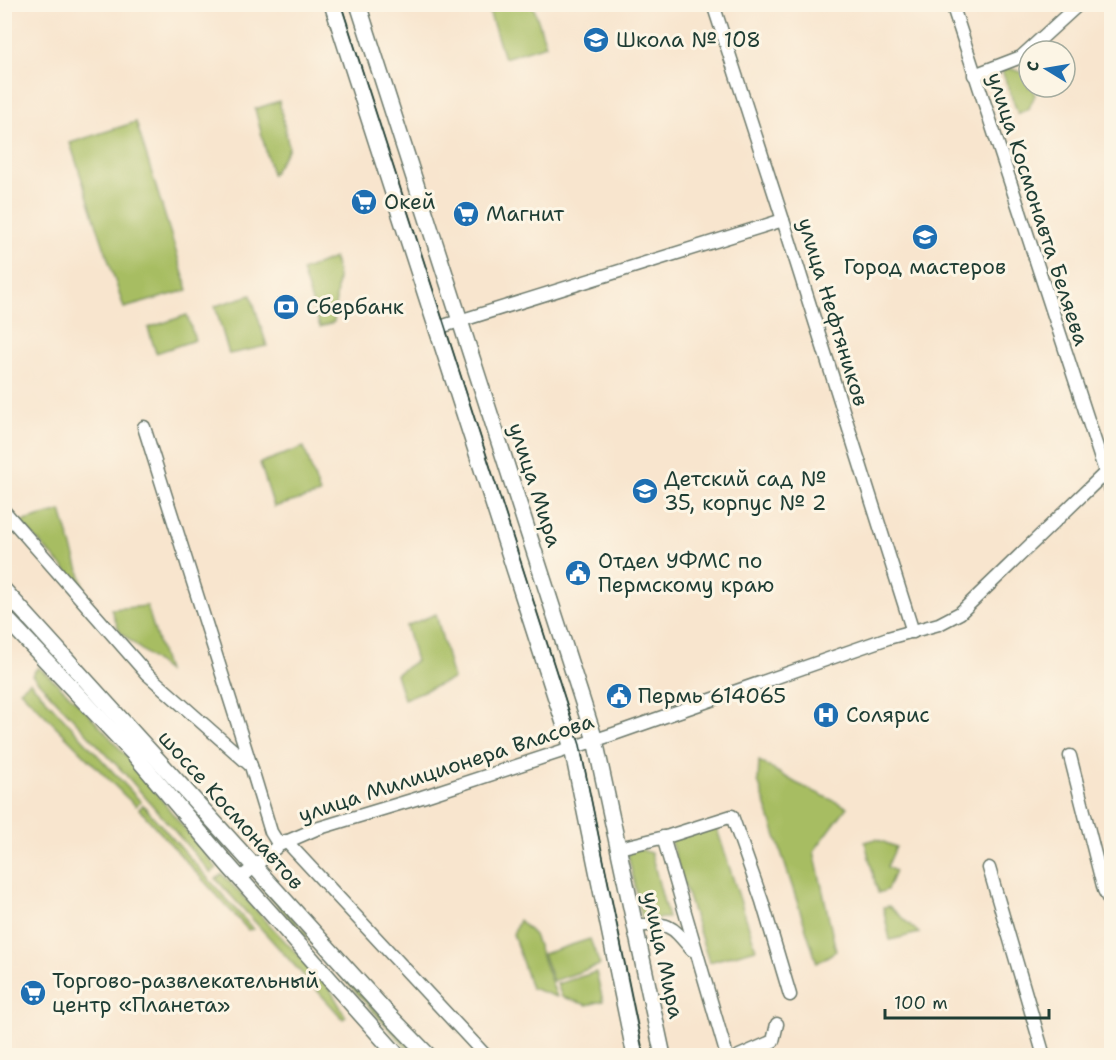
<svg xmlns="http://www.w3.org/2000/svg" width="1116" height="1060" font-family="'Shantell Sans',sans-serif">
<rect width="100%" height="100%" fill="#fcf5e5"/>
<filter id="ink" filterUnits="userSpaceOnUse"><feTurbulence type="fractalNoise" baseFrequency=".0167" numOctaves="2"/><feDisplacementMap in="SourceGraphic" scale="12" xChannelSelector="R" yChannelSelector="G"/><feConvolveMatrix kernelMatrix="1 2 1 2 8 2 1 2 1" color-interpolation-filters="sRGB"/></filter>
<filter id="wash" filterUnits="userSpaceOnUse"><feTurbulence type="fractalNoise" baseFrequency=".008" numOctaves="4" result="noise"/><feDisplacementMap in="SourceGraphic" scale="24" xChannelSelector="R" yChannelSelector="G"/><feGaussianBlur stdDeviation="1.35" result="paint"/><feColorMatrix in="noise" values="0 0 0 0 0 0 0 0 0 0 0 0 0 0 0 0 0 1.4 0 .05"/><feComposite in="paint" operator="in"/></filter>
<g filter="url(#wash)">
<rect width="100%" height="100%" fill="#f8e5ce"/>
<!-- green -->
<g fill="#a7bd62" stroke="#637d4b" stroke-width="1.5">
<path d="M 487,5 L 533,5 L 546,45 L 504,58 Z"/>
<path d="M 1007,68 C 1020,71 1029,72 1029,87 L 1033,87 L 1035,95 L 1029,108 L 1018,114 L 1002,71 Z"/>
<path d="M 279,101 L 289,148 L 272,175 L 255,109 Z"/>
<path d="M 136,122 L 188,290 L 124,308 L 70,143 Z"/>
<path d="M 334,258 L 338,277 L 334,322 L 320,327 L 302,271 Z"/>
<path d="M 251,295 L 267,346 L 229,354 L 215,306 Z"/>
<path d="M 187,315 L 195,340 L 156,353 L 148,328 Z"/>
<path d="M 304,447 L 320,494 L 274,507 L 260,463 Z"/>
<path d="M 61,511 L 85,590 L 20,522 Z"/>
<path d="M 147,606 L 167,671 L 120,632 L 111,609 Z"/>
<path d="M 436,614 L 453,679 L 404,699 L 396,674 L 416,661 L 406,626 Z"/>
<path d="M 38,667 C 108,724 159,800 217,868 L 211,873 L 126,775 L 32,675 Z"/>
<path d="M 30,682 L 141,802 L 136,806 L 125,796 L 20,690 Z"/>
<path d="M 759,761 L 796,783 L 847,807 L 814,851 L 836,951 L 817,963 L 758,781 Z"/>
<path d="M 143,805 L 253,929 L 248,930 L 139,809 Z"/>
<path d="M 716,826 L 756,949 L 709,962 L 670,840 Z"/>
<path d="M 876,839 L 896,847 L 887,867 L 895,871 L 887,890 L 878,893 L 865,842 Z"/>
<path d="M 639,849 L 651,853 L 668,918 L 642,919 L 627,850 Z"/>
<path d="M 222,874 L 330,989 L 346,1017 L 343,1019 L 216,879 Z"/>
<path d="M 259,881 L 417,1055 L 413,1055 L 257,883 Z"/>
<path d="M 889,906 L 919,933 L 890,940 L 883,907 Z"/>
<path d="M 519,920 L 534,935 L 557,997 L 531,988 L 513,934 Z"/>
<path d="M 590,939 L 600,965 L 553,981 L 543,954 Z"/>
<path d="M 596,972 L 603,1001 L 587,1005 L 562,997 L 557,984 Z"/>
</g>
</g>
<g filter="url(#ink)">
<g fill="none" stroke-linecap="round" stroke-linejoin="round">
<!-- minor casing -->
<g stroke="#6b786a" stroke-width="15">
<g id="minor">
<path d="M 713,4 L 783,220 L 913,632"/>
<path d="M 952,4 L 1112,493"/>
<path d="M 974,75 L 1021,57 L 1079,4"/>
<path d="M 437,328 L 783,220"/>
<path d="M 144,427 L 251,766"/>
<path d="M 4,511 L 147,674 L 251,766 L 271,832 L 279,845"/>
<path d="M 1070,756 L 1104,890 L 1112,906"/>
<path d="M 663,837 L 727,1056"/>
<path d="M 286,841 L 486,1056"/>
<path d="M 619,848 L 669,836 L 732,816 L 762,901 L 790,995"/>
<path d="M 989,868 L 1044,1056"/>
<path d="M 240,879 L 279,845 L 316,829 L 422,797 L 614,734 L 888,638 L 939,624 L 960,613 L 1105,473"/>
<path d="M 636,926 C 670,922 671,925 692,950"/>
<path d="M 739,1056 L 773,1041 L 777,1024"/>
</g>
</g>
<!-- major casing -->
<g stroke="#6b786a" stroke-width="18">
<g id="major">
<path d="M 332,4 L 572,748 L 635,1056"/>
<path d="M 358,4 L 595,740 L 663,1056"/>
<path d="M 4,590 L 388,1014 L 429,1056"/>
<path d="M 4,616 L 132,752 L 227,864 L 398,1056"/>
</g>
</g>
<!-- minor -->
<use href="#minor" stroke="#fff" stroke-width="12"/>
<!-- major -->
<use href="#major" stroke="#fff" stroke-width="15"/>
<!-- tram -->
<path stroke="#1f3d34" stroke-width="1.5" d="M 341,4 L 580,745 L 644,1056"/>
</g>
</g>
<!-- icons -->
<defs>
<g id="school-disc" transform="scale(1.35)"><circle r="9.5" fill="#1f6fb2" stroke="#fcf5e5"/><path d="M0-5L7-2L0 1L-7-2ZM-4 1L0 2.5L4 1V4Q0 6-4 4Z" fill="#fff"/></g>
<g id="supermarket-disc" transform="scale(1.35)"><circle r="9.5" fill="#1f6fb2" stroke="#fcf5e5"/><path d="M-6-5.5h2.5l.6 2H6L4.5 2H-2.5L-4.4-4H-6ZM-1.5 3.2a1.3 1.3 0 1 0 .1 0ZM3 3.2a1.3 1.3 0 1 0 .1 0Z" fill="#fff"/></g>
<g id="bank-disc" transform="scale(1.35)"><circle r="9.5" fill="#1f6fb2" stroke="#fcf5e5"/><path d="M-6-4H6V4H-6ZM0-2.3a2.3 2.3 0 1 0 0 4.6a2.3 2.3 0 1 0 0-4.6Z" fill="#fff"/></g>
<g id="civic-disc" transform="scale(1.35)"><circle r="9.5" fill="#1f6fb2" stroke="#fcf5e5"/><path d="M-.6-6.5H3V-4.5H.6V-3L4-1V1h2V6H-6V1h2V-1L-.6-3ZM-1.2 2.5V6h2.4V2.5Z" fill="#fff"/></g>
<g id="hospital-disc" transform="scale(1.35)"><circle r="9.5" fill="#1f6fb2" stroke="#fcf5e5"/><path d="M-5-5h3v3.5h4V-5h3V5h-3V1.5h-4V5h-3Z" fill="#fff"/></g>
</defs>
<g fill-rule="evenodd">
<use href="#school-disc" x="596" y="40"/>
<use href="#supermarket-disc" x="364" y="202"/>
<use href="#supermarket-disc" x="466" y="214"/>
<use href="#school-disc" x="925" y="237"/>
<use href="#bank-disc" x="286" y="307"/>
<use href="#school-disc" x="645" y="491"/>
<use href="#civic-disc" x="578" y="573"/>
<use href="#civic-disc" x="619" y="696"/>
<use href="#hospital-disc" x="826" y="715"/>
<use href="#supermarket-disc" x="33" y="993"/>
</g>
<g text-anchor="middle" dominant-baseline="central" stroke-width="6" stroke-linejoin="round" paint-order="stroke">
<!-- poi labels -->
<g font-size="21" fill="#1f3d34" stroke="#fcf5e5" text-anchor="start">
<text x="616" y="40">Школа № 108</text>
<text x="384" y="202">Окей</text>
<text x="486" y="214">Магнит</text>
<text x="925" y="267" text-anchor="middle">Город мастеров</text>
<text x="306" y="307">Сбербанк</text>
<text x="664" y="479">Детский сад №<tspan x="664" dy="24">35, корпус № 2</tspan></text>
<text x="598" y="561">Отдел УФМС по<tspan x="598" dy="24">Пермскому краю</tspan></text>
<text x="638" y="696">Пермь 614065</text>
<text x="846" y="715">Солярис</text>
<text x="52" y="981">Торгово-развлекательный<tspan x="52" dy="24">центр «Планета»</tspan></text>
</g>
<!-- street labels -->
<g font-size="21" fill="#1f3d34" stroke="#fcf5e5">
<text transform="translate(1038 209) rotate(72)">улица Космонавта Беляева</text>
<text transform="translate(833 312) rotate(73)">улица Нефтяников</text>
<text transform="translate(535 485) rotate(72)">улица Мира</text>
<text transform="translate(446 768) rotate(-18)">улица Милиционера Власова</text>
<text transform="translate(231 810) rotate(48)">шоссе Космонавтов</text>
<text transform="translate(663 955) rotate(78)">улица Мира</text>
</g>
</g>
<!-- margin -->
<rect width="1116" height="1060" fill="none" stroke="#fcf5e5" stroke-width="24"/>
<!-- north arrow -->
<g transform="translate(1047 69) rotate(281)"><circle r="28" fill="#fcf5e5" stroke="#a4ab9e" stroke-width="1.5"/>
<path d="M0-4.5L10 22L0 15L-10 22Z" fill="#1f6fb2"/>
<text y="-9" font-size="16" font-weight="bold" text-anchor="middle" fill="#1f3d34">С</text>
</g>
<!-- scale -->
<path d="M885 1009v9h164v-9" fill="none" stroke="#1f3d34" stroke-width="3"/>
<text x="894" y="1009" font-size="18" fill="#1f3d34" stroke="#fcf5e5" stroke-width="4.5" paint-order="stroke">100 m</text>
</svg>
